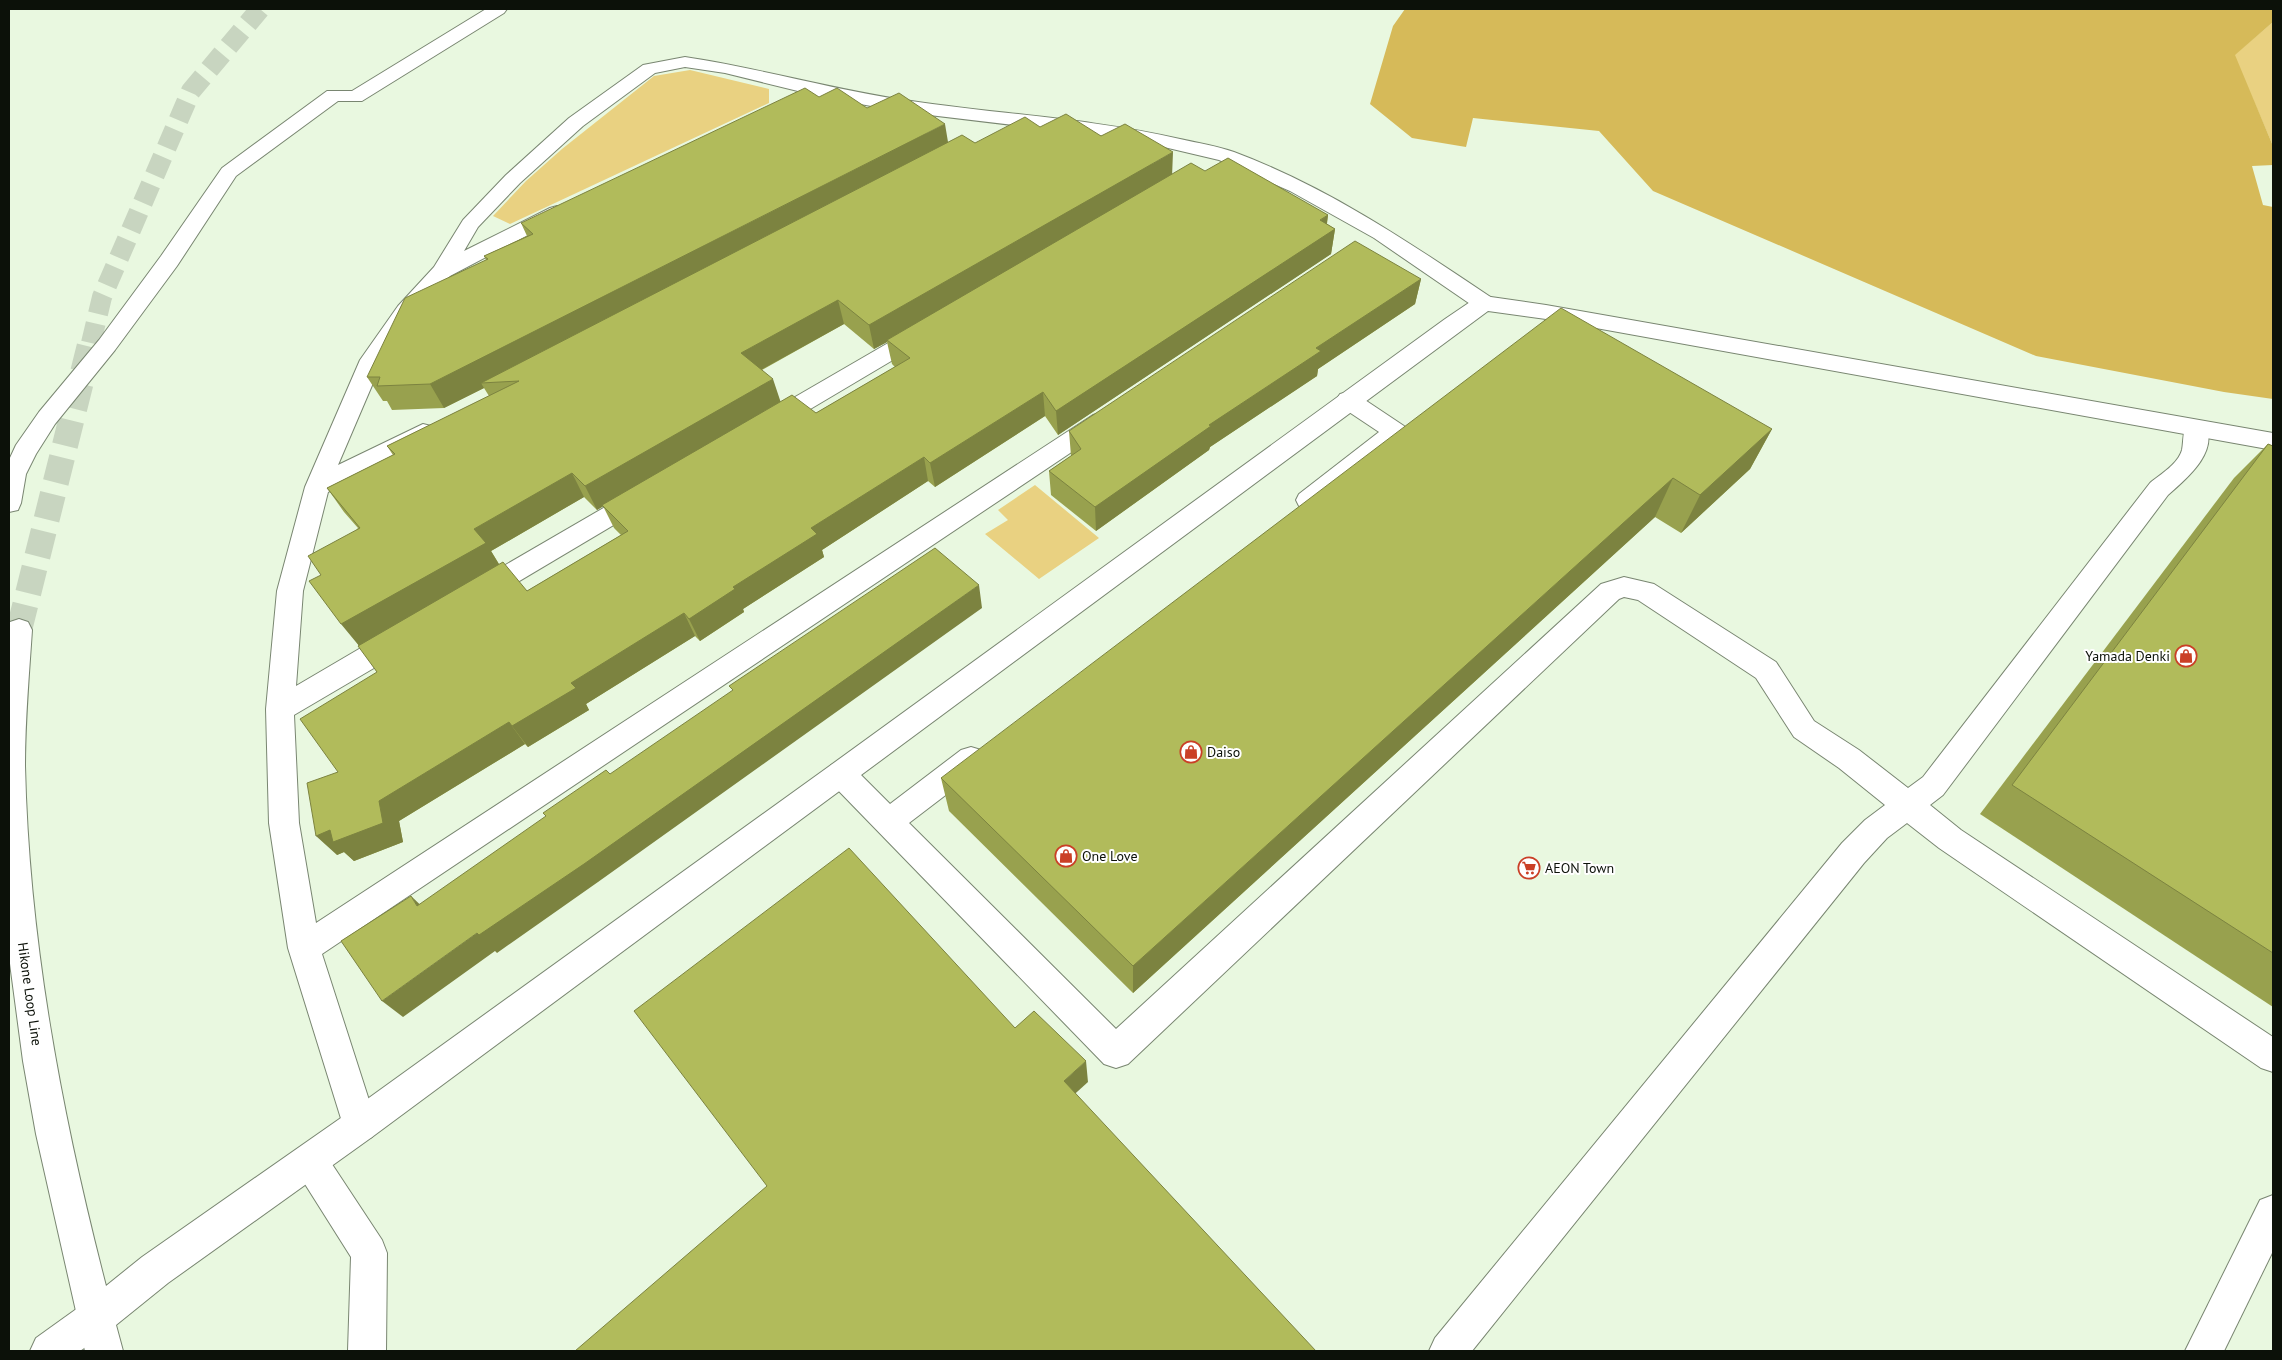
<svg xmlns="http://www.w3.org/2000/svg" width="2282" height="1360" font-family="'PT Sans',sans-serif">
<rect width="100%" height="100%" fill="#e9f8e0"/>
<!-- green -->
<g fill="#e9d181">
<path d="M 2273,22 L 2273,146 L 2234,55 Z"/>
<path d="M 690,70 L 769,89 L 769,103 L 510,224 L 493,216 L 526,181 L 562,149 L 654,76 Z"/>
<path d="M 1035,485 L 1099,538 L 1039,579 L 985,534 L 1008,520 L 998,510 Z"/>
</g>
<!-- forest -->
<path fill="#d6ba59" d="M 1405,9 L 2273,9 L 2273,22 L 2235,55 L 2273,146 L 2273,165 L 2252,166 L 2263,205 L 2273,207 L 2273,399 L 2224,392 L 2036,356 L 1653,191 L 1599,131 L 1473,118 L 1466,147 L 1412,138 L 1370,104 L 1393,26 Z"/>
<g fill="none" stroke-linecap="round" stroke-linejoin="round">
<!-- secondary-tunnel-far1 -->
<path stroke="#c8d5c0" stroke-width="20" stroke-dasharray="20 10" stroke-linecap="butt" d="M 91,343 L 102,297 L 191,91 L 260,9"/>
<!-- secondary-tunnel -->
<path stroke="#c8d5c0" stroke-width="26" stroke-dasharray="26 12" stroke-linecap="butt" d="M 19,630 L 91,341"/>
<!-- lane casing -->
<g stroke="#798671" stroke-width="2">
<g id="lane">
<path d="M 486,9 L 507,9 L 504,13 L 362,101 L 338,101 L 236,176 L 177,266 L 115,350 L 55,424 L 36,454 L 26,474 L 21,503 L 18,510 L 9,512 L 9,460 L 16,445 L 39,412 L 99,340 L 161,256 L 222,168 L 327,91 L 352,91 Z"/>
<path d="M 1348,392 L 1356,394 L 1404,426 L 1408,432 L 1404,438 L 1317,506 L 1308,509 L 1299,506 L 1296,500 L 1299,494 L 1379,432 L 1340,406 L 1336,400 L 1340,394 Z"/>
<path d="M 2196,420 L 2204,422 C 2221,451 2186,479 2168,495 L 1943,795 L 1930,805 L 1961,830 L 2273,1037 L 2273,1072 L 2261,1068 L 1939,848 L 1907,823 L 1887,838 L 1864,863 L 1472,1351 L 1429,1351 L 1435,1338 L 1842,843 L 1865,820 L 1885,805 L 1839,768 L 1794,737 L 1756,678 L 1638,600 L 1624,597 L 1619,599 L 1128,1064 L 1116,1068 L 1104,1064 L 831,783 L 827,774 L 831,765 L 841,762 L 851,765 L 890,804 L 961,750 L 971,747 L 981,750 L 985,759 L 981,768 L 909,823 L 1116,1029 L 1601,584 L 1624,577 L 1654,584 L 1776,662 L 1814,721 L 1859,750 L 1908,788 L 1923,777 L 2150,483 C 2161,474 2178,464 2182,450 C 2184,440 2182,431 2188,422 Z"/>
<path d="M 310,1144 L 322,1149 L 382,1240 L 387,1253 L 386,1351 L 348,1351 L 351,1257 L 298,1173 L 293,1161 L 298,1149 Z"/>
<path d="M 2273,1195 L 2273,1251 L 2224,1351 L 2185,1351 L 2260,1200 Z"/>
</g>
</g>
<!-- street casing -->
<g stroke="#798671" stroke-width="2">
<g id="street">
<path d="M 685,57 C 759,68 830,89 904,100 C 996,114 1089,118 1180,139 C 1198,143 1217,146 1234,152 C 1328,187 1410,243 1492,298 L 1495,303 L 1492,308 L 1484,310 L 1476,308 L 1374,238 L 1290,191 L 1219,160 L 1130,139 L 904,112 L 822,97 L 780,115 L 773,113 L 771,109 L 773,105 L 802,92 L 725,73 L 685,67 L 655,73 L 583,126 L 520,183 L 478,227 L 464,251 L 550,208 L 557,206 L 564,208 L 567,212 L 564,216 L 450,276 L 414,316 L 382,362 L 338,465 L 423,424 L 431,426 L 435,432 L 431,438 L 328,492 L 303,591 L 296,686 L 388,632 L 398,629 L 408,632 L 411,640 L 408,648 L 294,715 L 299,823 L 316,923 L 1093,415 L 1101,413 L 1109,415 L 1113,421 L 1109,427 L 322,954 L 377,1125 L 372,1137 L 360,1142 L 348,1137 L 343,1125 L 288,948 L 269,823 L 266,709 L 277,591 L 305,487 L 360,360 L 398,306 L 434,267 L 463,220 L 506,175 L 569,118 L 643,65 Z"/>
<path d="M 922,326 L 930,328 L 933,333 L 930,338 L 780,427 L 772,429 L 764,427 L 760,421 L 764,415 L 914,328 Z"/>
<path d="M 640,489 L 649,492 L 652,498 L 649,504 L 489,599 L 480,602 L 471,599 L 467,592 L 471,585 L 631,492 Z"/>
<path d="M 95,1299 L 108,1305 L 114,1318 L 108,1331 L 80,1351 L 30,1351 L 36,1338 L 82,1305 Z"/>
</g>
</g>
<!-- secondary casing -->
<g stroke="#798671" stroke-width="2">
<path id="secondary" d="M 1484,296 L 1546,305 L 2273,433 L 2273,450 L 1546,319 L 1488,311 L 372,1137 L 168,1283 L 116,1325 L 123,1351 L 85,1351 L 36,1134 L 23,1061 L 9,956 L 10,622 L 19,619 L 28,622 L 32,630 C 29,675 25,721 25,766 C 29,942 62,1116 106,1286 L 142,1257 L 348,1113 L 831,765 L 1445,319 L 1476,298 Z"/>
</g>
<!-- lane -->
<use href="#lane" fill="#fff" fill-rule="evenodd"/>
<!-- street -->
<use href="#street" fill="#fff" fill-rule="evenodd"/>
<!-- secondary -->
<use href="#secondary" fill="#fff" fill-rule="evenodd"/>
</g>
<!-- wall -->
<g fill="#98a14e" fill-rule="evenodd">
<path d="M 819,97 L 867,108 L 948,143 L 975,143 L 1040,127 L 1101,136 L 1172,174 L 1205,171 L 1328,215 L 1327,224 L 1335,229 L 1331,254 L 1058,435 L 1045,416 L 935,487 L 928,481 L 822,550 L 824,557 L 743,609 L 744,612 L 700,641 L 695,636 L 586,704 L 589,710 L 528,747 L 525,744 L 399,821 L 403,842 L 354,861 L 344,852 L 337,855 L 338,772 L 377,672 L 359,646 L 321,575 L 358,528 L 344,512 L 327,488 L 393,455 L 387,446 L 489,396 L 484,388 L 444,408 L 392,410 L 387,401 L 383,401 L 367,377 L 486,260 L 484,256 L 527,236 L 521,223 ZM 844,324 L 874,349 L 887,342 L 892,364 L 895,367 L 816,413 L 780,402 L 762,370 ZM 584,497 L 597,510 L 603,506 L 614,528 L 621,535 L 527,591 L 499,564 L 491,551 Z"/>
<path d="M 1421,279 L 1415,304 L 1318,369 L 1317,376 L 1210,447 L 1209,450 L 1096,531 L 1051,495 L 1049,471 L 1071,456 L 1069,431 Z"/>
<path d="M 1772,429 L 1750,469 L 1681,533 L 1655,517 L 1133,993 L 949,811 L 941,778 Z"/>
<path d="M 2268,444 L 2273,446 L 2273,1007 L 1980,814 L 2234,478 Z"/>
</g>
<!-- shaded-wall -->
<g fill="#7c8340">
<path d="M 945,124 L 949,148 L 481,383 L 484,388 L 444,408 L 430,384 Z"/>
<path d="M 1173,152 L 1172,177 L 887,340 L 887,342 L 874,349 L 869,325 Z"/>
<path d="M 1328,215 L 1325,235 L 1335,229 L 1331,254 L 1058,435 L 1056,411 Z"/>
<path d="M 1421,279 L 1415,304 L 1318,369 L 1317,376 L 1210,447 L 1209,450 L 1096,531 L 1095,507 L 1209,425 L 1316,348 Z"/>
<path d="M 838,300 L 844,324 L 748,377 L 741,353 Z"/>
<path d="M 773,379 L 781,403 L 597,510 L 585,486 Z"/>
<path d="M 1043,392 L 1045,416 L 935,487 L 930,463 Z"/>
<path d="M 1772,429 L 1750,469 L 1681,533 L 1700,495 Z"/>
<path d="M 924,457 L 928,481 L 822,550 L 824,557 L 743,609 L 744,612 L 700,641 L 689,619 L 811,528 Z"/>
<path d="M 572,473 L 584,497 L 491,551 L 500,566 L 360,647 L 341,624 L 474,529 Z"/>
<path d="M 1673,478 L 1655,517 L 1133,993 L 1133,966 Z"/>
<path d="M 979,585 L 982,608 L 598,882 L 497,953 L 495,951 L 403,1017 L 382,1001 L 477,933 Z"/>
<path d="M 684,613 L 695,636 L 586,704 L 589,710 L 528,747 L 512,726 L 571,683 Z"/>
<path d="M 509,722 L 525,744 L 399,821 L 403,842 L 354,861 L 344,852 L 337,855 L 316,836 L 379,801 Z"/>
<path d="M 411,896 L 430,914 L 417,906 Z"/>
<path d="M 1086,1061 L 1088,1082 L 1067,1101 L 1064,1081 Z"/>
</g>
<!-- building -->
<g fill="#b1bb5b" stroke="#7c8340">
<path d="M 805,88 L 819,97 L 837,88 L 867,108 L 899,93 L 945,124 L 430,384 L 377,386 L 380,377 L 367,377 L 405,298 L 488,259 L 484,256 L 533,234 L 521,223 Z"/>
<path d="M 1066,114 L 1101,136 L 1125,124 L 1173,152 L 869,325 L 838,300 L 741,353 L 773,379 L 585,486 L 572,473 L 474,529 L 486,543 L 341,624 L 309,581 L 321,575 L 308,556 L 360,528 L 327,488 L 395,454 L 387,446 L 519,381 L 481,383 L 962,135 L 975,143 L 1025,117 L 1040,127 Z"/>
<path d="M 1228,158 L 1328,215 L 1320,220 L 1335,229 L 1056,411 L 1043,392 L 930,463 L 924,457 L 811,528 L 817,534 L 733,587 L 735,589 L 689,619 L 684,613 L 571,683 L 576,688 L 512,726 L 509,722 L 379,801 L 383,823 L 333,842 L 330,830 L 316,836 L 307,783 L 338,772 L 300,719 L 377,672 L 358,646 L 503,562 L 527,591 L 628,531 L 602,505 L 792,395 L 816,413 L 910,358 L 887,340 L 1191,163 L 1205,171 Z"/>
<path d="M 1355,241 L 1421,279 L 1316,348 L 1321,351 L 1209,425 L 1211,426 L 1095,507 L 1049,471 L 1081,449 L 1069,431 Z"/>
<path d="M 1561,308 L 1772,429 L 1700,495 L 1673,478 L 1133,966 L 941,778 Z"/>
<path d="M 2268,444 L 2273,446 L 2273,953 L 2012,785 Z"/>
<path d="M 935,548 L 979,585 L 584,864 L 479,935 L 477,933 L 382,1001 L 341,941 L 411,896 L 417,906 L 546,816 L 543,813 L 606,770 L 610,774 L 733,690 L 729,686 Z"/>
<path d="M 849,848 L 1015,1028 L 1034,1011 L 1086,1061 L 1064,1081 L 1316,1351 L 575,1351 L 767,1186 L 634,1011 Z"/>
</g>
<!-- icons -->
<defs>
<g id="shop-ring" transform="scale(1.125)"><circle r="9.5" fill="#fff" stroke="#ca3f26" stroke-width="1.5"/><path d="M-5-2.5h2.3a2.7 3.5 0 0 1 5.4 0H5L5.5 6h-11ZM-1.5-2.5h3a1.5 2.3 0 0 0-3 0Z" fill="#ca3f26"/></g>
<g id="supermarket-ring" transform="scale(1.125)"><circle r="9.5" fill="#fff" stroke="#ca3f26" stroke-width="1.5"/><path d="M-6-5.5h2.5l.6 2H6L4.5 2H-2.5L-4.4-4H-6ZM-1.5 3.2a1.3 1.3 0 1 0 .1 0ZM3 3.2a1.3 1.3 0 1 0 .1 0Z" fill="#ca3f26"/></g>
</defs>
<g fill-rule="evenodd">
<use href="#shop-ring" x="2186" y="656"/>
<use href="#shop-ring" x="1191" y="752"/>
<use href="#shop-ring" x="1066" y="856"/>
<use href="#supermarket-ring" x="1529" y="868"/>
</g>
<g text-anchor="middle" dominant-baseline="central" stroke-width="4" stroke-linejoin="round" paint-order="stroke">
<!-- poi labels -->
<g font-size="14" fill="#0c1109" stroke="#fff" text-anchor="start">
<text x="2170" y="656" text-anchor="end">Yamada Denki</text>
<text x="1207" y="752">Daiso</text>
<text x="1082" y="856">One Love</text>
<text x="1545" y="868">AEON Town</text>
</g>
<!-- street labels -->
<g font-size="14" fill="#0c1109" stroke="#fff">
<text transform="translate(30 994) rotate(82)">Hikone Loop Line</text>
</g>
</g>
<!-- border -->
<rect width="2282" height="1360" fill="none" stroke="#0c1109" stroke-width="20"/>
</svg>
